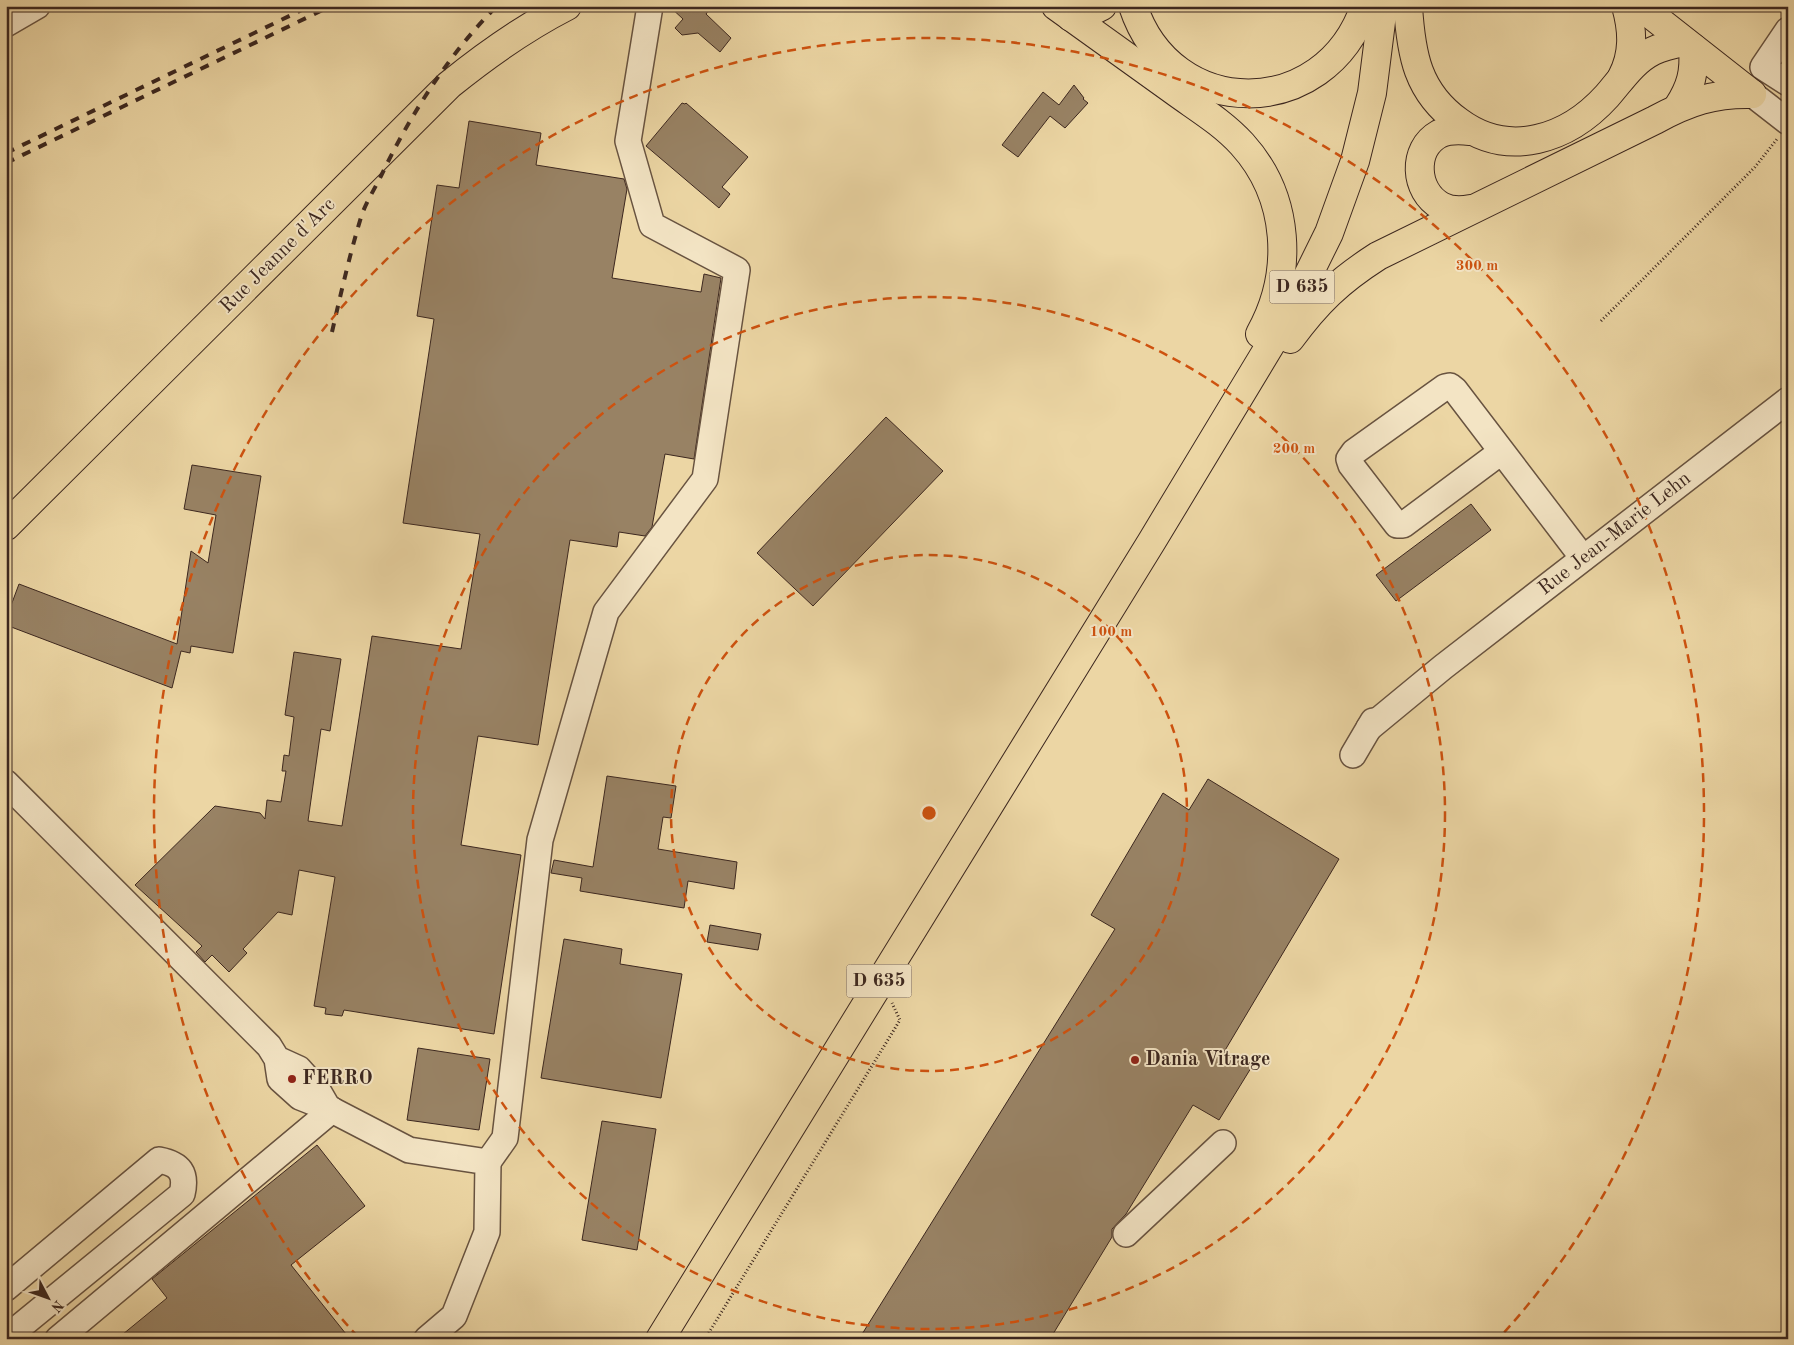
<svg xmlns="http://www.w3.org/2000/svg" width="1794" height="1345" font-family="'Old Standard TT',serif">
<rect width="100%" height="100%" fill="#ecd6a4"/>
<filter id="stains"><feTurbulence type="fractalNoise" baseFrequency=".004" numOctaves="4"/><feColorMatrix values="0 0 0 0 .2 0 0 0 0 .09 0 0 0 0 .02 0 0 0 .5 -.17"/></filter>
<radialGradient id="worn" r=".72"><stop offset=".6" stop-color="#630" stop-opacity="0"/><stop offset="1" stop-color="#630" stop-opacity=".3"/></radialGradient>
<!-- building -->
<g fill="#988264" stroke="#3c271f">
<path d="M 669,6 L 712,6 L 706,14 L 731,38 L 720,52 L 698,33 L 682,35 L 675,28 L 683,19 Z"/>
<path d="M 1074,85 L 1084,98 L 1083,99 L 1088,103 L 1065,128 L 1050,116 L 1018,157 L 1002,145 L 1043,92 L 1059,105 Z"/>
<path d="M 682,103 L 685,104 L 686,103 L 748,157 L 722,187 L 730,194 L 719,208 L 646,146 Z"/>
<path d="M 469,121 L 541,133 L 536,165 L 624,179 L 627,189 L 612,278 L 701,292 L 704,274 L 721,278 L 694,459 L 665,454 L 652,527 L 645,536 L 619,532 L 617,547 L 570,540 L 538,745 L 478,736 L 461,845 L 521,855 L 494,1034 L 344,1010 L 342,1016 L 325,1014 L 326,1008 L 314,1006 L 335,877 L 299,870 L 292,915 L 278,912 L 243,949 L 247,953 L 229,972 L 212,955 L 205,962 L 196,952 L 202,946 L 135,885 L 215,806 L 260,813 L 265,819 L 267,800 L 281,802 L 286,771 L 282,771 L 284,755 L 289,756 L 294,717 L 285,715 L 294,652 L 341,659 L 330,731 L 321,729 L 308,821 L 342,826 L 372,636 L 461,649 L 480,534 L 403,523 L 434,319 L 417,316 L 437,185 L 459,188 Z"/>
<path d="M 886,417 L 943,471 L 813,606 L 757,553 Z"/>
<path d="M 192,465 L 261,476 L 233,653 L 191,646 L 190,653 L 181,651 L 172,688 L 6,625 L 6,619 L 19,584 L 177,644 L 191,551 L 208,563 L 216,515 L 184,509 Z"/>
<path d="M 1471,504 L 1491,530 L 1396,601 L 1376,575 Z"/>
<path d="M 607,776 L 676,786 L 671,818 L 663,817 L 658,849 L 737,862 L 734,889 L 688,881 L 684,908 L 580,891 L 582,878 L 551,873 L 554,860 L 593,867 Z"/>
<path d="M 1208,779 L 1339,859 L 1224,1052 L 1251,1068 L 1219,1120 L 1193,1105 L 1126,1214 L 1112,1229 L 1112,1237 L 1050,1339 L 859,1339 L 1115,929 L 1091,915 L 1163,793 L 1189,810 Z"/>
<path d="M 710,925 L 761,934 L 758,950 L 707,942 Z"/>
<path d="M 564,939 L 622,949 L 620,964 L 682,974 L 661,1098 L 541,1078 Z"/>
<path d="M 418,1048 L 490,1059 L 479,1130 L 407,1120 Z"/>
<path d="M 602,1121 L 656,1129 L 637,1250 L 582,1240 Z"/>
<path d="M 317,1145 L 365,1206 L 291,1265 L 350,1339 L 117,1339 L 167,1298 L 152,1279 Z"/>
</g>
<g fill="none" stroke-linecap="round" stroke-linejoin="round">
<!-- minor casing -->
<g stroke="#685340" stroke-width="28">
<g id="minor">
<path d="M 6,24 L 37,6"/>
<path d="M 1788,30 L 1763,67 L 1788,83"/>
<path d="M 1752,94 L 1788,122"/>
<path d="M 1501,452 L 1403,525 L 1397,525 L 1351,465 L 1349,459 L 1354,452 L 1445,387 L 1450,386 L 1455,390 L 1583,558"/>
<path d="M 1369,728 L 1443,667 L 1788,400"/>
<path d="M 1353,755 L 1373,721"/>
<path d="M 6,783 L 269,1046 L 277,1059 L 280,1079 L 300,1097 L 328,1108 L 317,1089 L 299,1069 L 277,1059"/>
<path d="M 328,1108 L 409,1150 L 488,1162 L 487,1232 L 454,1316 L 427,1339"/>
<path d="M 488,1162 L 505,1138 L 540,840 L 606,612 L 705,479 L 737,270 L 652,225 L 628,141 L 650,6"/>
<path d="M 1126,1234 L 1223,1143"/>
<path d="M 6,1288 L 159,1160 C 180,1164 187,1173 182,1194 L 6,1338"/>
<path d="M 58,1339 L 332,1110"/>
</g>
</g>
<!-- major casing -->
<g stroke="#3c271f" stroke-width="30">
<g id="major">
<path d="M 1056,6 C 1095,34 1134,62 1173,90 C 1196,107 1222,122 1242,144 C 1290,197 1294,273 1260,334"/>
<path d="M 1133,6 C 1171,122 1325,123 1365,6"/>
<path d="M 1408,6 C 1411,54 1417,92 1459,122 C 1509,159 1568,139 1607,96 C 1621,80 1633,61 1653,51 C 1663,46 1674,44 1685,42"/>
<path d="M 1640,6 L 1752,94"/>
<path d="M 1071,17 L 1088,13 L 1102,6"/>
<path d="M 1622,77 C 1634,54 1633,31 1626,6"/>
<path d="M 1678,107 C 1691,87 1695,72 1693,48"/>
<path d="M 1470,131 C 1460,130 1449,129 1439,134 C 1412,149 1414,191 1441,206 C 1450,211 1461,211 1471,209"/>
<path d="M 1290,339 C 1317,302 1339,281 1378,256 L 1655,120 C 1688,102 1714,93 1752,94"/>
<path d="M 6,526 L 449,85 C 486,55 524,28 567,6"/>
<path d="M 660,1339 L 1152,541 L 1289,314 L 1329,233 L 1355,161 L 1372,93 L 1383,6"/>
</g>
</g>
<!-- path -->
<g stroke="#3c271f" stroke-width="3" stroke-dasharray="1 2.5" stroke-linecap="butt">
<path d="M 1601,321 L 1755,167 L 1777,139"/>
<path d="M 705,1339 L 900,1020 L 892,1003"/>
</g>
<!-- minor -->
<use href="#minor" stroke="#f3e4c4" stroke-width="25"/>
<!-- major -->
<use href="#major" stroke="#ecd6a4" stroke-width="28"/>
<!-- rail -->
<g stroke="#3c271f" stroke-width="4" stroke-dasharray="9 9" stroke-linecap="butt">
<path d="M 6,153 L 310,6"/>
<path d="M 6,163 L 331,6"/>
<path d="M 332,332 C 341,293 350,253 362,214 C 367,201 375,188 381,176 C 409,117 450,52 497,6"/>
</g>
</g>
<!-- distance rings -->
<g fill="none" stroke="#ce520f" stroke-width="2.5" stroke-dasharray="9 6">
<circle cx="929" cy="813" r="258"/>
<circle cx="929" cy="813" r="516"/>
<path d="M358 1337A775 775 0 1 1 1500 1337"/>
</g>
<!-- markers -->
<g fill="#8f2418" stroke="#f3e4c4" stroke-width="2">
<circle cx="1135" cy="1060" r="5"/>
<circle cx="292" cy="1079" r="5"/>
</g>
<g text-anchor="middle" dominant-baseline="central" stroke-width="4" stroke-linejoin="round" paint-order="stroke">
<!-- shield labels -->
<g fill="#f3e4c4" stroke="#736050" stroke-width="1">
<rect x="1269.5" y="270.5" width="65" height="33" rx="4"/>
<rect x="846.5" y="964.5" width="65" height="33" rx="4"/>
</g>
<g font-size="19" font-weight="bold" fill="#3c271f">
<text x="1302" y="287">D 635</text>
<text x="879" y="981">D 635</text>
</g>
<!-- street labels -->
<g font-size="20" fill="#3c271f" stroke="#f3e4c4">
<text transform="translate(278 256) rotate(-45)">Rue Jeanne d'Arc</text>
<text transform="translate(1615 534) rotate(-38)">Rue Jean-Marie Lehn</text>
</g>
<!-- poi labels -->
<g font-size="20" font-weight="bold" fill="#3c271f" stroke="#f3e4c4" text-anchor="start">
<text x="1145" y="1060">Dania Vitrage</text>
<text x="302" y="1079">FERRO</text>
</g>
</g>
<circle cx="929" cy="813" r="8" fill="#ce520f" stroke="#f3e4c4" stroke-width="2.5"/>
<g font-size="15" text-anchor="middle" font-weight="bold" fill="#ce520f" stroke="#f3e4c4" stroke-width="4" stroke-linejoin="round" paint-order="stroke">
<text x="1477" y="270">300 m</text>
<text x="1294" y="453">200 m</text>
<text x="1111" y="636">100 m</text>
</g>
<!-- margin -->
<rect width="1794" height="1345" fill="none" stroke="#ecd6a4" stroke-width="25"/>
<rect x="8" y="8" width="1779" height="1330" fill="none" stroke="#3c271f" stroke-width="2.5"/>
<rect x="12" y="12" width="1769" height="1320" fill="none" stroke="#3c271f"/>
<!-- north arrow -->
<g transform="translate(48 1298) rotate(131)" stroke="#f3e4c4" stroke-width="4" paint-order="stroke">
<path d="M0-4L9 19L0 12L-9 19Z" fill="#3c271f"/>
<text y="-8" font-size="14" font-weight="bold" text-anchor="middle" fill="#3c271f">N</text>
</g>
<rect width="100%" height="100%" filter="url(#stains)"/>
<rect width="100%" height="100%" fill="url(#worn)"/>
</svg>
